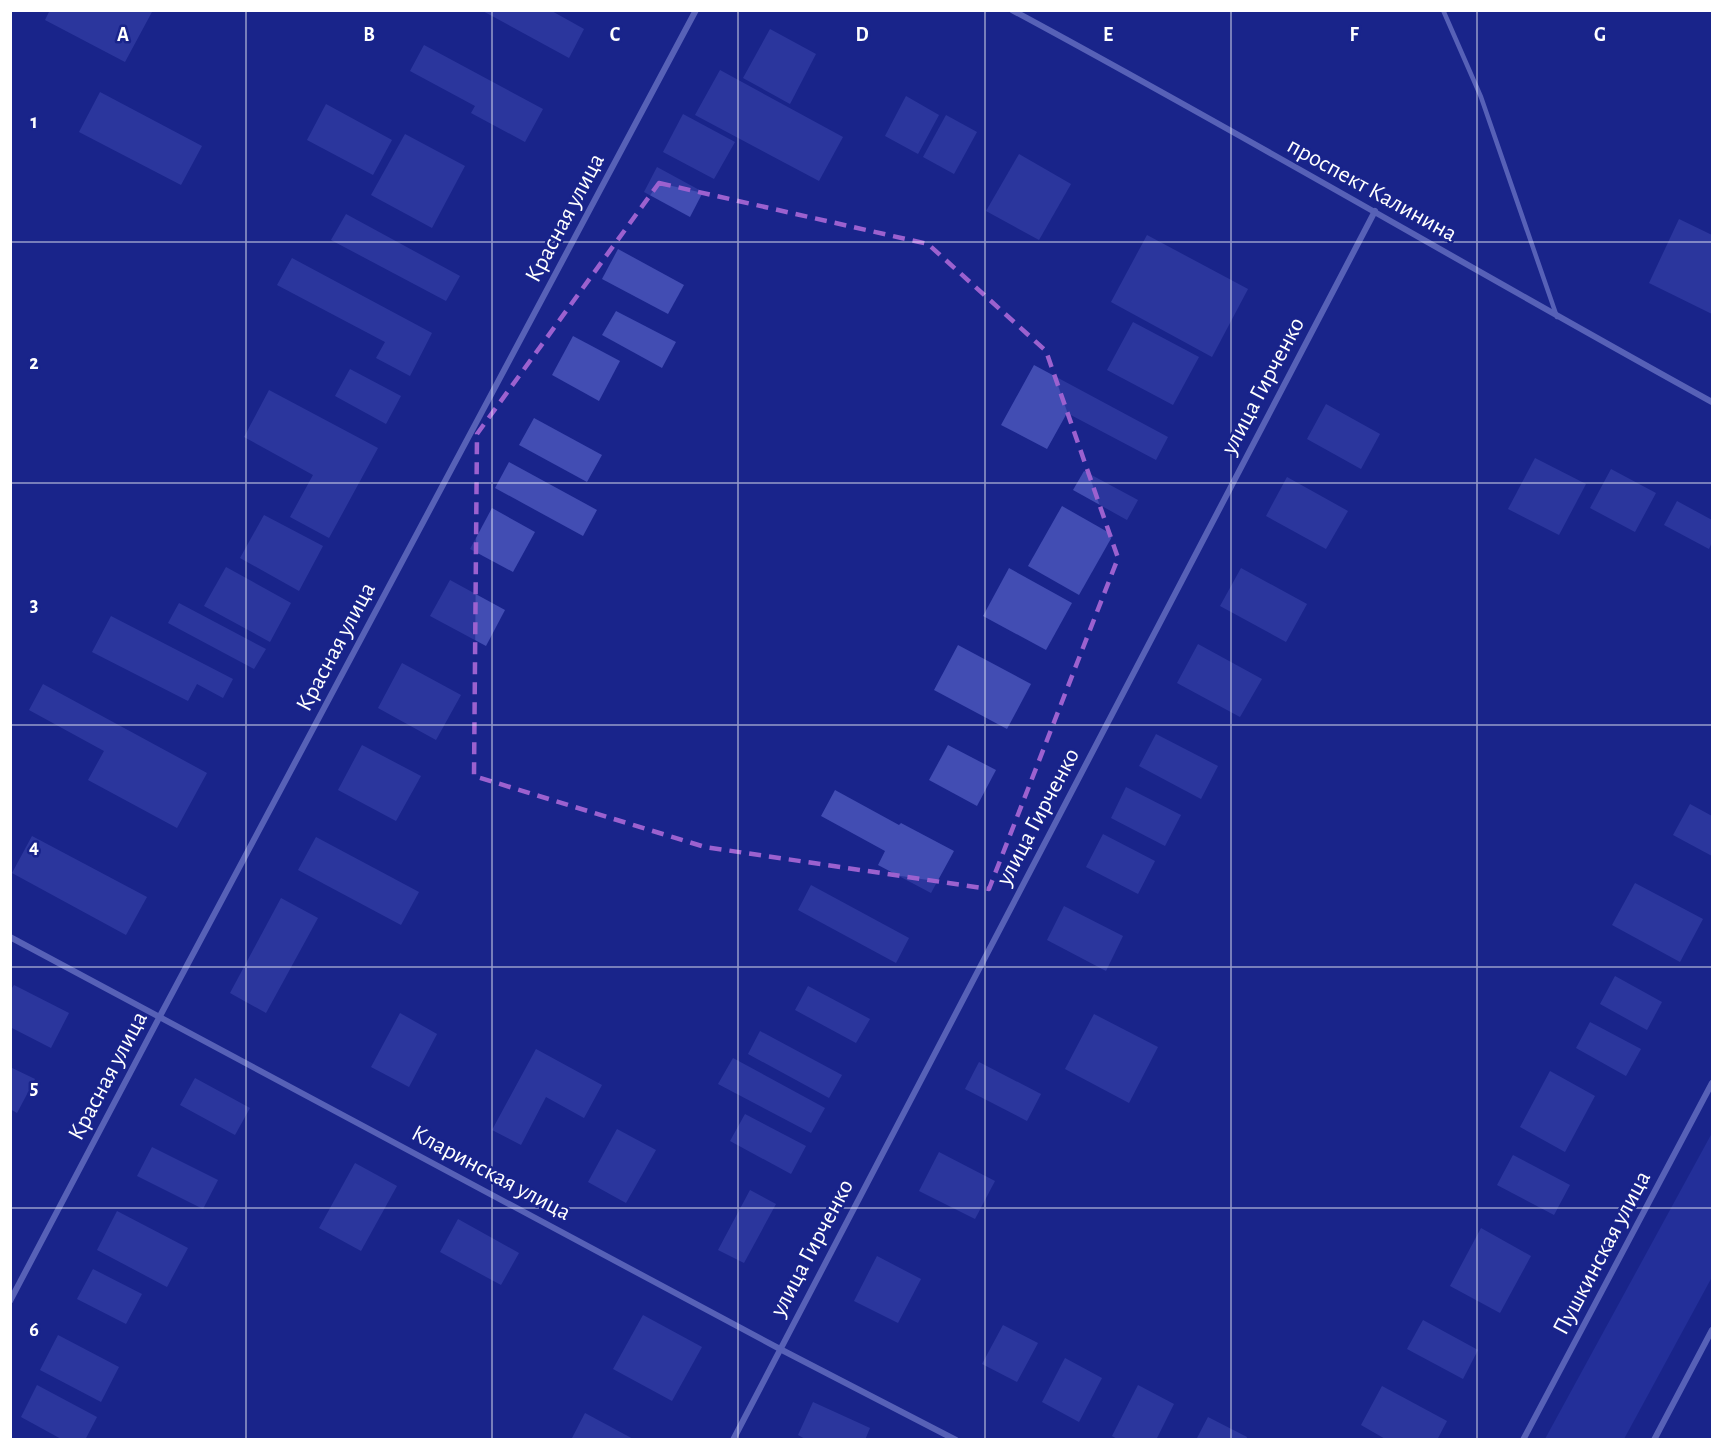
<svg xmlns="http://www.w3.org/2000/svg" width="1723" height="1450" font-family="'Alegreya Sans',sans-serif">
<rect width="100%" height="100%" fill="#19248b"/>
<!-- green -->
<path fill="#2f3dab" d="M 1712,1133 L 1712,1277 L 1624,1439 L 1545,1439 Z"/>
<!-- building -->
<g fill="#424db3">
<path d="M 50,10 L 153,10 L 125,62 L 45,20 Z"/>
<path d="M 481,10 L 550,10 L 584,29 L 569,58 Z"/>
<path d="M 770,29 L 816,54 L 790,104 L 743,78 Z"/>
<path d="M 424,45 L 543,109 L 525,142 L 471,113 L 475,106 L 410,71 Z"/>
<path d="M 720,70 L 843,137 L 819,181 L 695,115 Z"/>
<path d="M 100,92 L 202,146 L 181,185 L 79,132 Z"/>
<path d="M 906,96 L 939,115 L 918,154 L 885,136 Z"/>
<path d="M 326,104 L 392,140 L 373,175 L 307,140 Z"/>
<path d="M 683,114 L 735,142 L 714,179 L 663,152 Z"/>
<path d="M 946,115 L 977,132 L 954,174 L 923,157 Z"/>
<path d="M 405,134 L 465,166 L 432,228 L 371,195 Z"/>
<path d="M 1019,154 L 1071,184 L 1039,240 L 986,211 Z"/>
<path d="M 657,167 L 703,192 L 690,217 L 644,192 Z"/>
<path d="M 346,214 L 460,276 L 446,301 L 331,240 Z"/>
<path d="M 1679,219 L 1712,235 L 1712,314 L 1649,283 Z"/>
<path d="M 1147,235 L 1248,289 L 1212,357 L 1111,302 Z"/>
<path d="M 618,249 L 684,285 L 668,314 L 602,279 Z"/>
<path d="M 292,258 L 432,333 L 410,376 L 376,358 L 385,342 L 277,285 Z"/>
<path d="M 616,311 L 676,342 L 662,368 L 602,335 Z"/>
<path d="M 1133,322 L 1199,357 L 1173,405 L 1107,370 Z"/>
<path d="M 573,336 L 620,361 L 599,401 L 552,375 Z"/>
<path d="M 1034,365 L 1168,437 L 1156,460 L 1067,413 L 1047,449 L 1001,425 Z"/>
<path d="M 350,369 L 401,396 L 386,424 L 335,396 Z"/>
<path d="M 269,390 L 378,448 L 329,538 L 290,517 L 313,475 L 244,437 Z"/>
<path d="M 1326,404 L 1380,434 L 1361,469 L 1307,439 Z"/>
<path d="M 534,418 L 602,455 L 587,482 L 519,445 Z"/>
<path d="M 1535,458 L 1586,484 L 1559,535 L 1508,509 Z"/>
<path d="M 509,462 L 597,510 L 583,536 L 495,488 Z"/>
<path d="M 1611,469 L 1656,493 L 1635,532 L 1590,508 Z"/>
<path d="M 1084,471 L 1138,500 L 1127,520 L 1073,490 Z"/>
<path d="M 1287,477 L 1348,511 L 1326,549 L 1266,516 Z"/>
<path d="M 1677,501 L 1712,520 L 1712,542 L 1709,549 L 1664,525 Z"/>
<path d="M 1062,506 L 1113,535 L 1079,595 L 1028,566 Z"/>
<path d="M 492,508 L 535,532 L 513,572 L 470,549 Z"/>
<path d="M 264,515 L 323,546 L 299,591 L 240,558 Z"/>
<path d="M 226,567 L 291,603 L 270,642 L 204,606 Z"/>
<path d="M 1009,568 L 1072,603 L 1046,650 L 983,616 Z"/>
<path d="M 1241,568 L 1307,604 L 1286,642 L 1220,606 Z"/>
<path d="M 450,580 L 505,610 L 486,646 L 430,616 Z"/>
<path d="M 179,603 L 266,649 L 254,669 L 168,623 Z"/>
<path d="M 111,616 L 233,679 L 223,698 L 197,684 L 188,701 L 92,652 Z"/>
<path d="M 1198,644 L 1262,679 L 1240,717 L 1177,683 Z"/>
<path d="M 958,645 L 1031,684 L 1007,729 L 934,690 Z"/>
<path d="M 402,663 L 461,695 L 436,740 L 378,708 Z"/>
<path d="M 43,684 L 207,773 L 177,828 L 88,780 L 104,751 L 29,710 Z"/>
<path d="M 1156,734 L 1218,766 L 1201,799 L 1139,766 Z"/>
<path d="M 362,745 L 421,776 L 396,821 L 338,790 Z"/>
<path d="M 948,745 L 996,770 L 977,806 L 929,780 Z"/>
<path d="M 1126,787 L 1181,815 L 1165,846 L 1111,818 Z"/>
<path d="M 835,790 L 899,825 L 901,823 L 954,851 L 931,893 L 878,865 L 885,851 L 821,816 Z"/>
<path d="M 1690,804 L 1712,816 L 1712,856 L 1673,835 Z"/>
<path d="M 1103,834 L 1155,861 L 1138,894 L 1086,867 Z"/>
<path d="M 32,836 L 147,897 L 126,935 L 12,873 Z"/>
<path d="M 316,837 L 419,892 L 401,925 L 298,870 Z"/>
<path d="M 1635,883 L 1703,919 L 1680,962 L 1612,925 Z"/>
<path d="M 811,885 L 909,938 L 896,963 L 798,910 Z"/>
<path d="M 281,898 L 318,918 L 266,1013 L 230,993 Z"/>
<path d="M 1064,906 L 1123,936 L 1106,971 L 1047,940 Z"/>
<path d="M 1615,976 L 1662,1002 L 1647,1030 L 1600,1004 Z"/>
<path d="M 14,985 L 69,1013 L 51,1048 L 10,1027 L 10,991 Z"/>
<path d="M 808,986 L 870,1019 L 856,1043 L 795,1010 Z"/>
<path d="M 400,1013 L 437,1034 L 409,1087 L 371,1067 Z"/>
<path d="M 1094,1014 L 1158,1047 L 1129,1103 L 1065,1069 Z"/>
<path d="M 1590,1022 L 1641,1049 L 1626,1076 L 1576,1048 Z"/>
<path d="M 760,1031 L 842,1075 L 829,1098 L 748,1054 Z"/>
<path d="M 536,1049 L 602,1085 L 584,1118 L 546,1097 L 521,1145 L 492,1130 Z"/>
<path d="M 733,1058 L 825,1108 L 811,1133 L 718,1084 Z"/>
<path d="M 979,1062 L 1041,1094 L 1027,1121 L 965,1089 Z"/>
<path d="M 10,1067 L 35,1079 L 17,1113 L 10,1109 Z"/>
<path d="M 1550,1071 L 1595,1096 L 1565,1152 L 1520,1127 Z"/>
<path d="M 195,1078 L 250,1108 L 235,1135 L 180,1105 Z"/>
<path d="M 745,1114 L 806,1146 L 791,1174 L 730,1141 Z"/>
<path d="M 617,1129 L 656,1150 L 626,1203 L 588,1182 Z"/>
<path d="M 152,1147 L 218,1180 L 203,1209 L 137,1176 Z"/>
<path d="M 939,1152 L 995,1181 L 975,1219 L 919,1191 Z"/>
<path d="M 1513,1155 L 1570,1185 L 1554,1215 L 1497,1185 Z"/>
<path d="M 355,1163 L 397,1186 L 361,1251 L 319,1228 Z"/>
<path d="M 750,1190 L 776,1204 L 744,1263 L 718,1250 Z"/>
<path d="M 117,1211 L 188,1248 L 167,1287 L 97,1250 Z"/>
<path d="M 458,1219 L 519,1253 L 501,1285 L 440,1252 Z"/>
<path d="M 1481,1228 L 1531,1256 L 1500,1313 L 1450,1286 Z"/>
<path d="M 877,1256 L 921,1279 L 898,1323 L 854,1301 Z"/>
<path d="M 93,1269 L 142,1294 L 126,1324 L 77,1299 Z"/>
<path d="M 643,1315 L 702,1347 L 672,1401 L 613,1369 Z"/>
<path d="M 1423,1320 L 1478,1350 L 1463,1379 L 1407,1349 Z"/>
<path d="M 1003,1325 L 1038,1343 L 1017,1382 L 982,1364 Z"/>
<path d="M 58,1335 L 119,1367 L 101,1402 L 40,1370 Z"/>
<path d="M 1065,1358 L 1102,1378 L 1079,1422 L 1042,1402 Z"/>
<path d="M 37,1385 L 97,1417 L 85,1440 L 63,1440 L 21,1417 Z"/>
<path d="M 1138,1385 L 1174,1404 L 1156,1440 L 1119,1440 L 1112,1436 Z"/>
<path d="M 1382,1386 L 1447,1421 L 1437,1440 L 1387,1440 L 1361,1425 Z"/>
<path d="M 813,1402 L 870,1428 L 865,1440 L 807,1440 L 798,1435 Z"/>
<path d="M 585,1413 L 635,1440 L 571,1440 Z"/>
<path d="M 1208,1417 L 1247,1437 L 1246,1440 L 1196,1440 Z"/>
</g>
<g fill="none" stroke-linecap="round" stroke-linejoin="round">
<!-- service -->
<path stroke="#a3abee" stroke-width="4.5" d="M 1443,10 L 1481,97 L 1557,317"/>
<!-- minor -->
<g stroke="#a3abee" stroke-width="6">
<path d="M 1012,10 C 1248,137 1478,273 1712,402"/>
<path d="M 10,937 L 780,1349 L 956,1440"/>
<path d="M 10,1301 L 160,1016 L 696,10"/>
<path d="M 733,1440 L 1375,211"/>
<path d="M 1523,1440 L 1712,1083"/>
<path d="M 1654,1440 L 1712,1330"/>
</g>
</g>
<!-- marked area -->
<path d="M0 0H1723V1450H0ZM 659,183 L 928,244 L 1046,351 L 1118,558 L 989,889 L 705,847 L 474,776 L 477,434 Z" fill="#19248b" fill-opacity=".55" fill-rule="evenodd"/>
<path fill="none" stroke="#9c61cf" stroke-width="4.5" stroke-dasharray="12 8" stroke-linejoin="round" d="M 659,183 L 928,244 L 1046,351 L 1118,558 L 989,889 L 705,847 L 474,776 L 477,434 Z"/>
<!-- grid -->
<path fill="none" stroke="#fff" stroke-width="1.5" stroke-opacity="0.55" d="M 246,10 L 246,1440M 492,10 L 492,1440M 738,10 L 738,1440M 985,10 L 985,1440M 1231,10 L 1231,1440M 1477,10 L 1477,1440M 10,242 L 1712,242M 10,483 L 1712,483M 10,725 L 1712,725M 10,967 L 1712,967M 10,1208 L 1712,1208"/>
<g text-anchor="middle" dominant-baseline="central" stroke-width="5" stroke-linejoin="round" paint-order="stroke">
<!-- street labels -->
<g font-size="24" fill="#fff" stroke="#19248b">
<text transform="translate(1372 190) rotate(29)">проспект Калинина</text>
<text transform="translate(565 218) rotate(-62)">Красная улица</text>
<text transform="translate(1263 386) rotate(-62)">улица Гирченко</text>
<text transform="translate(336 647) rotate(-62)">Красная улица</text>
<text transform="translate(1038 817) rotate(-62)">улица Гирченко</text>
<text transform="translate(108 1076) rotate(-62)">Красная улица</text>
<text transform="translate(491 1173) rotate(28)">Кларинская улица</text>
<text transform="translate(812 1248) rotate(-62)">улица Гирченко</text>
<text transform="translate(1602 1253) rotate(-62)">Пушкинская улица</text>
</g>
</g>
<g font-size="20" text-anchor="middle" font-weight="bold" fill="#fff" stroke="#19248b" stroke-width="5" stroke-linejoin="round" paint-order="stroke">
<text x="123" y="41">A</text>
<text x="369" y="41">B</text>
<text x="615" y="41">C</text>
<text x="862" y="41">D</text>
<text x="1108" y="41">E</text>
<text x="1354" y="41">F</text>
<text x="1600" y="41">G</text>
<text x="34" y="128">1</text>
<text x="34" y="369">2</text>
<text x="34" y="611">3</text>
<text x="34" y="853">4</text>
<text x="34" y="1094">5</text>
<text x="34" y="1336">6</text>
</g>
<!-- border -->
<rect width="1723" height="1450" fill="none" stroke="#ffffff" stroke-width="24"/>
</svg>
